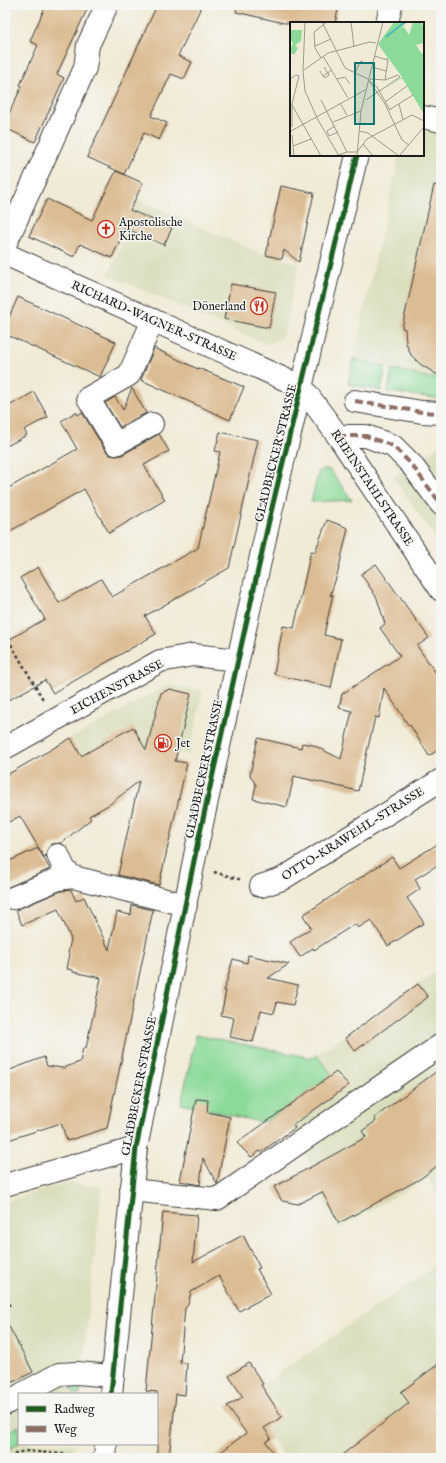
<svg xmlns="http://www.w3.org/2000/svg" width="446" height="1463" font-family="'IM FELL English',serif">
<rect width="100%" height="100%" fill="#f6f6f2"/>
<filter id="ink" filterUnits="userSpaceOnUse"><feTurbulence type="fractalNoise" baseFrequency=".025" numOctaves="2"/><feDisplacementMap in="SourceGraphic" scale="8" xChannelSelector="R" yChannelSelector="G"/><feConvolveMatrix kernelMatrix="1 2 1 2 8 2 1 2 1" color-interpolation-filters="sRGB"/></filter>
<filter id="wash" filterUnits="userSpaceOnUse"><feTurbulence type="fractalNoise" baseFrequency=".012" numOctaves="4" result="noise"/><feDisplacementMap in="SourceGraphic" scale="16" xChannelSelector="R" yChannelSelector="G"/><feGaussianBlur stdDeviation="0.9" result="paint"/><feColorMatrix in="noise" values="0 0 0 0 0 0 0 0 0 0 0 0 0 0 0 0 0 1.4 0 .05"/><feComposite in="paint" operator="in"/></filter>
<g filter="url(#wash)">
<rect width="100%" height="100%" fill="#f1ead6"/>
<!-- built -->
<g fill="#dadebd">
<path d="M 429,128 L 441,132 L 441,378 L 430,378 L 353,359 L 399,155 L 423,155 L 423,133 Z"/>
<path d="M 137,199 L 265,255 L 299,263 L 284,332 L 280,339 L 269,344 L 262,342 L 108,275 L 124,239 L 122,238 Z"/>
<path d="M 441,445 L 441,546 L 393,477 Z"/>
<path d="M 166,684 L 203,691 L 189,755 L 150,747 L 94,776 L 72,738 L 164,687 Z"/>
<path d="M 441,968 L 441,1198 L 428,1178 L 339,1228 L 320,1193 L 333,1155 L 312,1166 L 292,1131 L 295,1128 L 282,1111 L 331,1075 L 317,1055 Z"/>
<path d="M 67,1182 L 102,1187 L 80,1394 L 19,1394 L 19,1444 L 74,1444 L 72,1458 L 5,1458 L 5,1202 Z"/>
<path d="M 441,1262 L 441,1458 L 282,1458 L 283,1454 L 265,1429 L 284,1416 L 262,1385 Z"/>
</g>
<!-- green -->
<g fill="#8bda99" stroke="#547b5a">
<path d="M 353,359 L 386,367 L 381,391 L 348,384 Z"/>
<path d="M 392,369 L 430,378 L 441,378 L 441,399 L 388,392 Z"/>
<path d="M 325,469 L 330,470 L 352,500 L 311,502 L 318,474 L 319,471 Z"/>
<path d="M 196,1035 L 313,1058 L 317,1055 L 332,1075 L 267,1121 L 260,1122 L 181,1104 Z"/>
<path d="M 68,1382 L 81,1383 L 80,1394 L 74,1394 Z"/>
<path d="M 19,1426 L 19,1443 L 5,1452 L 5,1433 Z"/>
</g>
<g id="blocks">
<!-- building -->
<g fill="#dcbc92">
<path d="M 46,5 L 89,5 L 57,74 L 64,78 L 35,142 L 5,128 L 5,122 L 22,86 L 20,85 L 38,45 L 30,41 Z"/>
<path d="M 157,5 L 202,5 L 178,56 L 192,62 L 184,79 L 171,74 L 151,116 L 167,123 L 159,140 L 144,133 L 124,174 L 87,157 Z"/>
<path d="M 237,5 L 339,5 L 335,23 L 284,23 L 236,12 Z"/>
<path d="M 116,171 L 143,183 L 130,210 L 172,228 L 164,245 L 125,228 L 112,258 L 80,244 L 74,257 L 29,236 L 47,199 L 92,220 Z"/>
<path d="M 434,185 L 441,186 L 441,377 L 420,364 L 411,355 L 406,343 L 405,329 L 402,328 Z"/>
<path d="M 281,186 L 314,193 L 299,262 L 284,250 L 282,259 L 266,255 Z"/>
<path d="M 231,284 L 276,292 L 269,328 L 224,319 Z"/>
<path d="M 18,297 L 116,342 L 100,377 L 5,334 L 5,326 Z"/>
<path d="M 154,348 L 198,369 L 198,368 L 244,387 L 230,420 L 141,380 Z"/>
<path d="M 132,388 L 146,413 L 120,427 L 105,403 L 115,397 L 123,410 Z"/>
<path d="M 34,392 L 48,417 L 24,430 L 27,435 L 5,447 L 5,408 Z"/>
<path d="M 76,412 L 78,415 L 82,412 L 105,450 L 110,455 L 116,456 L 122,455 L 159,434 L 169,451 L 144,465 L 165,500 L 109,533 L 84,489 L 5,534 L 5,490 L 77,449 L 61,421 Z"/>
<path d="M 220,432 L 258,440 L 229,568 L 145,616 L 156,634 L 53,693 L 45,680 L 5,702 L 5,642 L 45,619 L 20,578 L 38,567 L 59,603 L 101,579 L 112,597 L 198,548 L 220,452 L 215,451 Z"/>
<path d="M 327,520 L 348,528 L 338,572 L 330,596 L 333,594 L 324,635 L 341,639 L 331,688 L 274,674 L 283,626 L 294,628 L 311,551 L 315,552 Z"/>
<path d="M 376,564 L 429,638 L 417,646 L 441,680 L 441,748 L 429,756 L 410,725 L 409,726 L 384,688 L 379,718 L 375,717 L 358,791 L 294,776 L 287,807 L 253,799 L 256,785 L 250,775 L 258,738 L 301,748 L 302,743 L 313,745 L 341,759 L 352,711 L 339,708 L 342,694 L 400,656 L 380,628 L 385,624 L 377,598 L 361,574 Z"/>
<path d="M 170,689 L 191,694 L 175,761 L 187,763 L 159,885 L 118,875 L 139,781 L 110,804 L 89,816 L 91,819 L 61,843 L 52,844 L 48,848 L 46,856 L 44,857 L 20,816 L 5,824 L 5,776 L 71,738 L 81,756 L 133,727 L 146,750 L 161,693 Z"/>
<path d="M 441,842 L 441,863 L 415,879 L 420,889 L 407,898 L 424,923 L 388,946 L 371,920 L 358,928 L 355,924 L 314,950 L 313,948 L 300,957 L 290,942 L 311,928 L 303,915 L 392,857 L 399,868 Z"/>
<path d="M 38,848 L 50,869 L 6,888 L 5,863 Z"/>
<path d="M 71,890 L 76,901 L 84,897 L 109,950 L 117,912 L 131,915 L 132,905 L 153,910 L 107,1128 L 67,1141 L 61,1123 L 5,1141 L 5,1072 L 44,1057 L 47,1066 L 63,1068 L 80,1062 L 83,1048 L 86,1048 L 101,978 L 73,972 L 73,970 L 67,969 L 70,954 L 68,953 L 71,939 L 58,909 L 22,925 L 16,910 L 61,891 Z"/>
<path d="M 248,955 L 289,964 L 268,978 L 298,985 L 293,1005 L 277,1002 L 274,1013 L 261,1010 L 253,1042 L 230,1037 L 234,1018 L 221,1015 L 226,991 L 224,991 L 233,959 L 247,963 Z"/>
<path d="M 418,984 L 428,997 L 355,1051 L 345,1038 Z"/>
<path d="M 441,1068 L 441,1163 L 420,1179 L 339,1223 L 322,1192 L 298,1204 L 282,1201 L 274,1187 L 366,1137 L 362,1131 L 376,1121 L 374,1118 Z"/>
<path d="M 336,1072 L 349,1085 L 293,1125 L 295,1128 L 261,1152 L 260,1151 L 251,1157 L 237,1143 Z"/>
<path d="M 196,1099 L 208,1100 L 207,1112 L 230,1117 L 217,1184 L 203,1158 L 200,1185 L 180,1181 Z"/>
<path d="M 163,1212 L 197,1215 L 193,1262 L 243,1235 L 260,1268 L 257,1269 L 271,1294 L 239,1311 L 219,1276 L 191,1292 L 188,1305 L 185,1308 L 180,1362 L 187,1363 L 185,1395 L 176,1394 L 169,1458 L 157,1457 L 157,1392 L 146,1391 Z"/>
<path d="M 5,1319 L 33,1372 L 5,1386 Z"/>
<path d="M 441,1362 L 441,1458 L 338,1458 L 409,1403 L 401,1392 Z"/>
<path d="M 249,1363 L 263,1384 L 261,1385 L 282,1417 L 264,1428 L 271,1438 L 266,1442 L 277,1458 L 213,1458 L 246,1433 L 227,1406 L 243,1397 L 229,1376 Z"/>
</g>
</g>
</g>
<g filter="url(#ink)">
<use href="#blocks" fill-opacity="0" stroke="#3c3b38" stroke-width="1"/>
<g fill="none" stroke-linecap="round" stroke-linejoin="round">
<!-- minor casing -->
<g stroke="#3c3b38" stroke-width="24">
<g id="minor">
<path d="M 423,117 L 441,121"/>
<path d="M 5,245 L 85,68 L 88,45 L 107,5"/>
<path d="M 5,254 L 302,387 L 338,436 L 441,590"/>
<path d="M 355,401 L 422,412 L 441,413"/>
<path d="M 152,424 L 116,444 L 88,398 L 129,375 L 153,320"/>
<path d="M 338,436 L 366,436 L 393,446 L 411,464 L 441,504"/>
<path d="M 5,748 L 160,661 L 193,655 L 238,660"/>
<path d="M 58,855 L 65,870 L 73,877"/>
<path d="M 261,886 L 282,879 L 441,780"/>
<path d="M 13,898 L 58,879 L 73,877 L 186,905"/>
<path d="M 5,1185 L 136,1148"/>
<path d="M 131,1190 L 217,1199 L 441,1045"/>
<path d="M 22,1394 L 59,1374 L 77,1373 L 113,1376"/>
<path d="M 5,1404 L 19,1396"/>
</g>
</g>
<!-- major casing -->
<g stroke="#3c3b38" stroke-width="24">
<g id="major">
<path d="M 387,23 L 391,5"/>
<path d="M 111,1394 L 136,1148 L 197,846 L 238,660 L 270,516 L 357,155"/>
<path d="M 105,1458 L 106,1444"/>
</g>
</g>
<!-- path -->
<g stroke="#3c3b38" stroke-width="2.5" stroke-dasharray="3 3" stroke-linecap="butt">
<path d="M 5,634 L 44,701"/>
<path d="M 214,872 L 242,880"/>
<path d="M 5,1299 L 8,1305 L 12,1304"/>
<path d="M 9,1458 L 17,1453 L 25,1451 L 85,1456"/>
</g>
<!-- minor -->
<use href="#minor" stroke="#fff" stroke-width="22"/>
<!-- major -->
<use href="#major" stroke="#fff" stroke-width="22"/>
<!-- quiet -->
<g stroke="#8d6e63" stroke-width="4" stroke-dasharray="8 4" stroke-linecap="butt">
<path d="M 355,401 L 422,412 L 441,413"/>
<path d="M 338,436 L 366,436 L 393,446 L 411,464 L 441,504"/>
</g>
<!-- cycleway casing -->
<g stroke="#f6f6f2" stroke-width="8">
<path id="cycleway" d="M 111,1394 L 136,1148 L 197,846 L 238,660 L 270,516 L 357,155"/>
</g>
<!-- cycleway -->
<use href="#cycleway" stroke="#1b5e20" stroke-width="5"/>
</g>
</g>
<!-- icons -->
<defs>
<g id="church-ring" transform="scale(0.9)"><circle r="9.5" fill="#f6f6f2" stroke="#c8321e" stroke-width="1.5"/><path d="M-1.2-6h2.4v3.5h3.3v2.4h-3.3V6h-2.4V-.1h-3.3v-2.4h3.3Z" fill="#c8321e"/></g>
<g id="restaurant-ring" transform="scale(0.9)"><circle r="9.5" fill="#f6f6f2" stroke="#c8321e" stroke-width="1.5"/><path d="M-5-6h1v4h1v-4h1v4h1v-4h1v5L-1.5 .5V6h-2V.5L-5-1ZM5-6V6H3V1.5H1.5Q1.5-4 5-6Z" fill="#c8321e"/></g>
<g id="fuel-ring" transform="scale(0.9)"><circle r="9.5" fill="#f6f6f2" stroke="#c8321e" stroke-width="1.5"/><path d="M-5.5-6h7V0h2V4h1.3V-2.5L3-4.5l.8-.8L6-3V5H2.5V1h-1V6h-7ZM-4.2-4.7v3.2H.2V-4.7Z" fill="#c8321e"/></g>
</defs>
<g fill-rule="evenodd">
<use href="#church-ring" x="106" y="229"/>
<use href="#restaurant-ring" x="259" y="306"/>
<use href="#fuel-ring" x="163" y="743"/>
</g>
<g text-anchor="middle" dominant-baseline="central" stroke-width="3" stroke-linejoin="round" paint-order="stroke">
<!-- poi labels -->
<g font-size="12" fill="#1c1c1c" stroke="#f6f6f2" text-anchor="start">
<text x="119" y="222">Apostolische<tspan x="119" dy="14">Kirche</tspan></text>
<text x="246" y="306" text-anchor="end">Dönerland</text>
<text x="176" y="743">Jet</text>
</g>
<!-- street labels -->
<g font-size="12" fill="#1c1c1c" stroke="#f6f6f2">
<text transform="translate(154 321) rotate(24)">RICHARD-WAGNER-STRASSE</text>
<text transform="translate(276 453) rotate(-76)">GLADBECKER STRASSE</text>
<text transform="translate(372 488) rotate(56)">RHEINSTAHLSTRASSE</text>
<text transform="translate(117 687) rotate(-28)">EICHENSTRASSE</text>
<text transform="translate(204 769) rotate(-78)">GLADBECKER STRASSE</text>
<text transform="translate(353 834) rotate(-32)">OTTO-KRAWEHL-STRASSE</text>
<text transform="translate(139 1086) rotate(-79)">GLADBECKER STRASSE</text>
</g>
</g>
<!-- overview -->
<g transform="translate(290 22)">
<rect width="134" height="134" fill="#f1ead6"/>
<path d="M 104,0 L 117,0 L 111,6 L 114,5 L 119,13 L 123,0 L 131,0 L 134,6 L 134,21 L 126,23 L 132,32 L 134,31 L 134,92 L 112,56 L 91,69 L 112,55 L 99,37 L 93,36 L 98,36 L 88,22 ZM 0,8 L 12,8 L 11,19 L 5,23 L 8,26 L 4,33 L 0,30 L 3,20 L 0,19 Z" fill="#8bda99"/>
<path fill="none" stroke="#4bbac0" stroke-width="2" d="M 96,15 L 115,0"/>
<path fill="none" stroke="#9c988c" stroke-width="1" d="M 15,0 L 13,49 L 15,69 L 28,98 L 49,134M 32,0 L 55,46 L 78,57 L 95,82 L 112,118 L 119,123M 61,0 L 64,25M 25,24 L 41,17M 33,34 L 58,76M 84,34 L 98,38 L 95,58M 31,36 L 25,26 L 24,10 L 37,0M 82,45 L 96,49M 14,48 L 38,31 L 80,20 L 86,21M 30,49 L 33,54 L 42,48M 65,51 L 70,40 L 73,39M 33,54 L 35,56 L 39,53 L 34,45M 0,57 L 6,53 L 9,54 L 2,82 L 2,105M 47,57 L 55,55 L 60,62M 80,57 L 95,58 L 108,53 L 110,55M 79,59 L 87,65 L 100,88M 31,78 L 57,130M 76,78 L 110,55M 95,80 L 117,64M 50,81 L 57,93M 109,82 L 113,98M 2,83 L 31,134M 99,88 L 123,73M 43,100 L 71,89M 45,104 L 37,109 L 39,114 L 48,110M 1,109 L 75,68M 69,109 L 78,111 L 109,134M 2,113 L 4,134M 73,122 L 83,134M 3,124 L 21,117M 46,134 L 57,130 L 67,130 L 77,117 L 122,93 L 134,99M 67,134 L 71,89 L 93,0M 109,134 L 134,105"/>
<path fill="#0f766e" fill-opacity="0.15" stroke="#0f766e" stroke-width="2" d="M 65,41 L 84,41 L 84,102 L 65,102 Z"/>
<rect width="134" height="134" fill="none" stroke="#1c1c1c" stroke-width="2"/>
</g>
<!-- margin -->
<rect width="446" height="1463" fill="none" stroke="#f6f6f2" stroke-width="20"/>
<!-- legend -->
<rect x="18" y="1393" width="140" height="52" fill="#f6f6f2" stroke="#9f9f9c"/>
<rect x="26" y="1406" width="20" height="6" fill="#1b5e20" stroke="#9f9f9c"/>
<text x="54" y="1413" font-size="12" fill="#1c1c1c">Radweg</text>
<rect x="26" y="1426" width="20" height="6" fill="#8d6e63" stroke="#9f9f9c"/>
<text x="54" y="1433" font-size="12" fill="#1c1c1c">Weg</text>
</svg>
